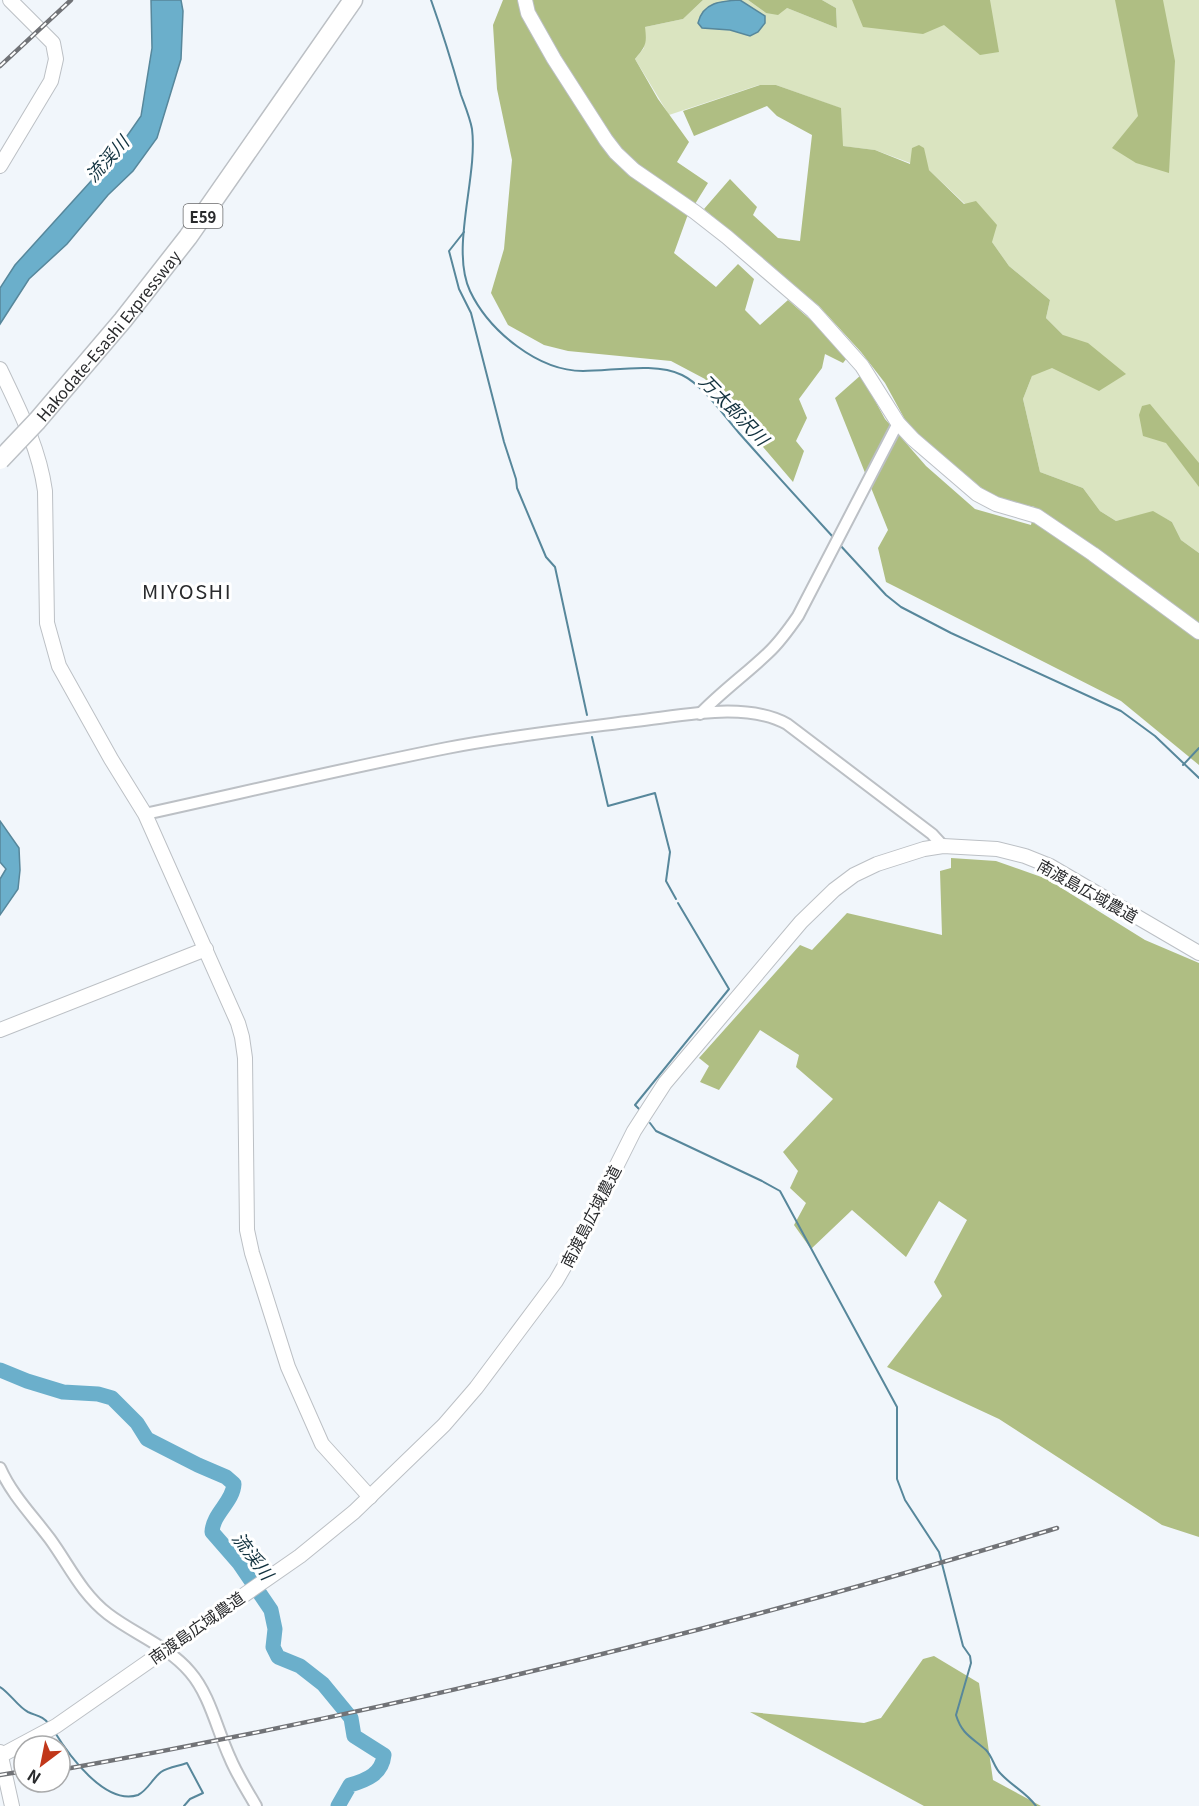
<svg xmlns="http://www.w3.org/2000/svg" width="1199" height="1806" font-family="Georgia,'Noto Sans JP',serif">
<rect width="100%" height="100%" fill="#f1f6fb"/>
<!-- green -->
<path fill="#dae4c0" d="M 703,0 L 748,0 L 766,13 L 787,8 L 837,28 L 836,8 L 822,0 L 1199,0 L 1199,553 L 1181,540 L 1172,522 L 1153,512 L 1116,521 L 1100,511 L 1083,488 L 1040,472 L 1023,399 L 1032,376 L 1063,335 L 1046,318 L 1050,300 L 1009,266 L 965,204 L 929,170 L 875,150 L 842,146 L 840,108 L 776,85 L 759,85 L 669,115 L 635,59 L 644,48 L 645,27 L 683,19 Z"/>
<!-- forest -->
<g fill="#afbe83">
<path d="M 503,0 L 703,0 L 683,19 L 645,27 C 647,44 646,46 635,59 L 658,99 L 689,142 L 677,162 L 708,183 L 687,217 L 674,253 L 716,287 L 738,264 L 754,279 L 745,310 L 760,325 L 788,300 L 829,336 L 847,358 L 843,363 L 825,354 L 822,368 L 799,399 L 807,418 L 796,441 L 804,451 L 793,482 L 705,379 L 671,361 L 568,351 L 544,345 L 508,325 L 491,293 L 504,249 L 512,160 L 497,89 L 493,25 Z"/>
<path d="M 748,0 L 822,0 L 836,8 L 837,28 L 787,8 L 778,15 L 766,13 Z"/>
<path d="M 852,0 L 990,0 L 999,52 L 980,55 L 944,25 L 923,34 L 863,27 Z"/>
<path d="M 1115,0 L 1163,0 L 1175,61 L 1169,173 L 1136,163 L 1112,148 L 1138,116 Z"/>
<path d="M 760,85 L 776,85 L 841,108 L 843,146 L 875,150 L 910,164 L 912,148 L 919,145 L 924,148 L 929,170 L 964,204 L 976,201 L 997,225 L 992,242 L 1009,266 L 1050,300 L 1046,318 L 1063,335 L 1088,343 L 1126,374 L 1099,391 L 1052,368 L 1032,376 L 1023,399 L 1040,472 L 1083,488 L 1100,511 L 1116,521 L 1153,511 L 1172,522 L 1181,540 L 1199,553 L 1199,765 L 1121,701 L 886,582 L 878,548 L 888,530 L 835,398 L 861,375 L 885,419 L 926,466 L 975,509 L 1031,525 L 1035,507 L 1006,501 L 984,490 L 909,427 L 885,383 L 861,352 L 819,306 L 704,209 L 730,179 L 757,207 L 753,215 L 778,238 L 800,241 L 812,135 L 777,116 L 767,106 L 694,136 L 683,111 Z"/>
<path d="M 1150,404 L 1199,463 L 1199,487 L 1166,443 L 1143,436 L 1139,415 L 1142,406 Z"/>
<path d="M 951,858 L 996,861 L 1047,879 L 1145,940 L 1199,963 L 1199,1537 L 1162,1525 L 999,1419 L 887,1367 L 942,1296 L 934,1282 L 967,1220 L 939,1201 L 906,1257 L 852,1210 L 811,1249 L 794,1225 L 806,1203 L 790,1188 L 798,1171 L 783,1152 L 833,1099 L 796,1067 L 799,1055 L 760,1030 L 719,1090 L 700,1082 L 709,1066 L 699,1058 L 800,945 L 812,950 L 847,913 L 942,935 L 940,871 L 951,868 Z"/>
<path d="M 934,1656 L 979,1683 L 993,1780 L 1041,1806 L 924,1806 L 750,1712 L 864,1723 L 881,1718 L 923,1659 Z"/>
</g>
<!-- water -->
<g fill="#6bafcb" stroke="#57879b" stroke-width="1.5">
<path d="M 151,0 L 181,0 L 183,11 L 181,59 L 157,138 L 133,171 L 108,195 L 67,244 L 29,279 L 0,324 L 0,288 L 15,265 L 111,159 L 141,116 L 152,48 Z"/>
<path d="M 740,0 L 765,16 L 765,23 L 758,32 L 750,36 L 730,30 L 702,28 L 698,23 C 703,2 721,1 740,0 Z"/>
<path d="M 0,821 L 19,848 L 20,870 L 18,889 L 0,915 L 0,879 L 6,869 L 0,862 Z"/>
</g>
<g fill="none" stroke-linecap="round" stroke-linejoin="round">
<!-- stream -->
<g stroke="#57879b" stroke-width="2">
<path d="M 431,0 C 442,31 452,63 461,95 C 465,106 470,118 472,129 C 478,177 450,248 470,291 C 489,331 538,371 583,371 C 613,371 655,362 682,375 C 703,385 724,416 739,433 C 770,468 802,503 833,537"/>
<path d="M 464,232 L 449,251 L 459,289 L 471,313 L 504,442 L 516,479 L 517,488 L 546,557 L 555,567 L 587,715"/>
<path d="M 839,544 L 886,595 L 901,607 L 951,633 L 1121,711 L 1155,736 L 1199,778"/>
<path d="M 592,737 L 608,806 L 655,793 L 670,852 L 666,881 L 676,899"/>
<path d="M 1183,765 L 1199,748"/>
<path d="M 640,1110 L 635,1105 L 729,989 L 678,903"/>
<path d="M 650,1123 L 656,1131 L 762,1181 L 780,1191 L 897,1407 L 897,1479 L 905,1500 L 939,1552 L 963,1646 L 970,1656 L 971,1663 L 956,1715 C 962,1735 973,1738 986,1750 C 993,1757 994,1768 1001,1774 C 1012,1786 1027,1793 1036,1806"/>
<path d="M 0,1687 C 10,1693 18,1707 28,1712 C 37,1716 43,1716 49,1724"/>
<path d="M 54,1731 C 68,1754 105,1806 138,1795 C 148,1790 152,1779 161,1772 C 168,1767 179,1766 187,1763 L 203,1793 L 190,1799 L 184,1806"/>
</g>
<!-- river -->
<path stroke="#6bafcb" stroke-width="15" d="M 0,1370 L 27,1381 L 63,1392 L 98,1394 L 112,1398 L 137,1423 L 147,1439 L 198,1465 L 226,1477 L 234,1484 C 233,1502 213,1513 212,1532 L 239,1563 L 271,1610 L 275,1629 L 273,1647 L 278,1657 L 300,1666 L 323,1684 L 351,1718 L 354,1736 L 384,1755 C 382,1774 367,1780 350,1785 L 338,1806"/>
<!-- street casing -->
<g stroke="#bcc0c5" stroke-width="14">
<g id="street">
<path d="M 700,714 C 721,692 746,674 768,653 C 780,642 789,629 798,616 L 898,423"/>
<path d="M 145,814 C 245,792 346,768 447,748 C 509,736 572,729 635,721 C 681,716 746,701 787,724 L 932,834 L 943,846"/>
<path d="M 0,1468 C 12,1495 32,1515 50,1539 C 69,1565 81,1593 108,1614 C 134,1634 168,1646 190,1672 C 210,1695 217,1730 230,1758 C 237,1775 247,1790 256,1806"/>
</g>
</g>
<!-- secondary casing -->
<g stroke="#bcc0c5" stroke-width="16">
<g id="secondary">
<path d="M 525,0 L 528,13 L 554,59 L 606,140 L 616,153 L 634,170 L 695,212 L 727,237 L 813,311 L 862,366 L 898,423 L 913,439 L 977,494 L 996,504 L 1037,516 L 1093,554 L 1199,632"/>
<path d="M 0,166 L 51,81 L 56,59 L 53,43 L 10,0"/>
<path d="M 0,369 C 19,409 39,447 45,491 L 47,623 L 59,666 L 111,759 L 145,814 L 238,1023 L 242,1037 L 245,1058 L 247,1230 L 252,1253 L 288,1367 L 322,1444 L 370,1497"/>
<path d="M 0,1030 L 206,949"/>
<path d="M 0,1752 L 12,1806"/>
<path d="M 0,1756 L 56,1726 L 300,1556 L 354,1512 L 444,1425 L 476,1388 L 556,1281 L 579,1241 L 634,1131 L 665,1083 L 801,922 L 834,890 L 854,875 L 877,864 L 924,849 L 943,846 L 997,849 L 1025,856 L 1050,866 L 1199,953"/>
</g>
</g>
<!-- highway casing -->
<g stroke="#bcc0c5" stroke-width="21">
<g id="highway">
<path id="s1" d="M 37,421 L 123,320 L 188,237 L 353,0"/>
</g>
</g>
<!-- street -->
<use href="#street" stroke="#fff" stroke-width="10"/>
<!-- secondary -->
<use href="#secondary" stroke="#fff" stroke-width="14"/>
<!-- highway -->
<use href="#highway" stroke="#fff" stroke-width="18"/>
<!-- rail casing -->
<g stroke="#717377" stroke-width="4.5">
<g id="rail">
<path d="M 0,66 L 71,0"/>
<path d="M 60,1770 C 397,1710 729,1628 1057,1528"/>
<path d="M 0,1775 L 24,1771"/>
</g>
</g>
<!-- rail -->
<use href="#rail" stroke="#fff" stroke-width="2" stroke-dasharray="7" stroke-linecap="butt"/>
<!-- highway-bridge casing -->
<g stroke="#bcc0c5" stroke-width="21" stroke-linecap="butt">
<path id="highway-bridge" d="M 0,460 L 37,421"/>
</g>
<!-- highway-bridge -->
<use href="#highway-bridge" stroke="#fff" stroke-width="18"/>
</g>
<g text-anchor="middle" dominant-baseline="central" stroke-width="6" stroke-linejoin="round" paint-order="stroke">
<!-- shield labels -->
<rect fill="#fff" stroke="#696a6b" stroke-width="1.5" x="183.5" y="204" width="39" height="24" rx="4.5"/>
<g font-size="15" font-weight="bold" fill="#292a2c">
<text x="203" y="216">E59</text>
</g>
<!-- street labels -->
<g font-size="16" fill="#292a2c" stroke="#fff">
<text stroke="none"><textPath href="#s1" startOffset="111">Hakodate-Esashi Expressway</textPath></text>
<text transform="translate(1088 890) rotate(29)">南渡島広域農道</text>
<text transform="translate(590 1216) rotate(-63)">南渡島広域農道</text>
<text transform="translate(196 1627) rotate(-35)">南渡島広域農道</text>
</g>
<!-- water labels -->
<g font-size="18" font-style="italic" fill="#11313e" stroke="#fff">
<text transform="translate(106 158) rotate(-48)">流渓川</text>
<text transform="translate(735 409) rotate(46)">万太郎沢川</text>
<text transform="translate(254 1555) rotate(53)">流渓川</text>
</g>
<!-- quarter labels -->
<g font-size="20" letter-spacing="1.5" fill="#292a2c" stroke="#fff">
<text x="187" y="590">MIYOSHI</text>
</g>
</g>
<!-- north arrow -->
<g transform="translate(42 1764) rotate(212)"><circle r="28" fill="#ffffff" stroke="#a9aaab" stroke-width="1.5"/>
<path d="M0-4.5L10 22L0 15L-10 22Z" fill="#c1371a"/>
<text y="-9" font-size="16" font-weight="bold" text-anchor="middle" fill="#292a2c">N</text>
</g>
</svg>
